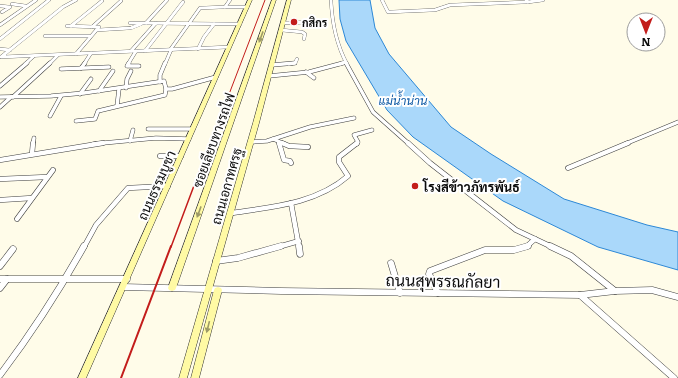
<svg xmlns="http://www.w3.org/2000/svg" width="678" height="378" font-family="Literata,Sarabun,serif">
<rect width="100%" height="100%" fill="#fffce9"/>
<!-- water -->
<path fill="#aad8fa" stroke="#2d88d6" d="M 339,0 L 370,0 L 375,28 L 389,54 L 451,127 L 491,154 L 564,199 L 647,225 L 678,232 L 678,270 L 598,247 L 503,201 L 413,137 L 387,110 L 346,41 L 340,19 Z"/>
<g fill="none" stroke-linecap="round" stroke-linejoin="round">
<!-- street-far3 casing -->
<g stroke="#3e3e3e" stroke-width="3.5">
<g id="street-far3">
<path d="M 76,0 L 63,7 L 1,57 L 229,47"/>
<path d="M 331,0 C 332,22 336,44 347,64"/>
<path d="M 382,0 L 388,12 L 435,10 L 450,5 L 528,2 L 526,0"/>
<path d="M 528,2 L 543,0"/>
<path d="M 12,4 L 26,6"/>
<path d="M 0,6 L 10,7 L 2,12"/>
<path d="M 225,7 L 247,7"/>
<path d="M 130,23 L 240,24"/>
<path d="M 146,23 L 167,0"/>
<path d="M 283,23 L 314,22"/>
<path d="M 0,25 L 36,0"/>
<path d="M 67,26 L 99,27 L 76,54"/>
<path d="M 71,26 L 102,1"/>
<path d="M 92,27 L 121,1"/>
<path d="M 97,30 L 131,28 L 141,24"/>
<path d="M 281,30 L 302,32 L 305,34 L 304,39"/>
<path d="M 45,36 L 90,36"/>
<path d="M 0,39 L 49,0"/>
<path d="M 0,49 L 10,50"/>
<path d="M 198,49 L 204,37 L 214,24"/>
<path d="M 170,50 L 200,8 L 225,7 L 230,0"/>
<path d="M 131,51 L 156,23"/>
<path d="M 145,51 L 183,2"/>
<path d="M 25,64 L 34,56"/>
<path d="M 49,64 L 58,55"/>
<path d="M 84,64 L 91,53"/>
<path d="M 128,64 L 136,51"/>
<path d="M 165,64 L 171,50"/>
<path d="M 289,64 L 295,63 L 297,59"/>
<path d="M 340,64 L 345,62"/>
</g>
</g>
<!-- street-far2 casing -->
<g stroke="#3e3e3e" stroke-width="4.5">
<g id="street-far2">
<path d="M 129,63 L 127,66 L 139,66"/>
<path d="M 346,63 L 373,112 L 409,144"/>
<path d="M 272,65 L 295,63"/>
<path d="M 81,68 L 85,63"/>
<path d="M 61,69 L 109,67"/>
<path d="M 306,72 L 314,78"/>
<path d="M 269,76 L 309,72 L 343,63"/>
<path d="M 160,82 L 160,75 L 165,63"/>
<path d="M 0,86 L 27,63"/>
<path d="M 126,88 L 127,79 L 131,71"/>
<path d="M 99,91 L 113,71"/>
<path d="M 80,94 L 91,79"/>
<path d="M 0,97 L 51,96 L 84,93 L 164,81 L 166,89 L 172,89 L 216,77"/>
<path d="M 13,97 L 50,63"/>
<path d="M 117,106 L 119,89"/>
<path d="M 0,107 L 11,97"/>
<path d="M 50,116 L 61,96"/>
<path d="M 76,121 L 95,119 L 98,111 L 165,95 L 166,89"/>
<path d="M 148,129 L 193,129"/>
<path d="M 273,139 L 285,144"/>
<path d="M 130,141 L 133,130"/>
<path d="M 251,142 L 267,141 L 310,127 L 354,118"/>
<path d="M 33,144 L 34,138"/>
<path d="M 93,144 L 156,138 L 189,139"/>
<path d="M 357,144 L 358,142 L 354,135 L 372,130"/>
<path d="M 625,144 L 678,122"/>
</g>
</g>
<!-- street-far1 casing -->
<g stroke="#3e3e3e" stroke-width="5.5">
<g id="street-far1">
<path d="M 279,143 L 284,160 L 290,161 L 291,163"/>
<path d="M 282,143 L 289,146 L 308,147"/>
<path d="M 408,143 L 430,163 L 516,230 L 552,247"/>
<path d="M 32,154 L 33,143"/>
<path d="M 160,156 L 181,156"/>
<path d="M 0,160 L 103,143"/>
<path d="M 568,168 L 628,143"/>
<path d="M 0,179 L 47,177"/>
<path d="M 0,200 L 32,198"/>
<path d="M 291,203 L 299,247"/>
<path d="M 231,213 C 271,207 316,204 348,176 L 339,162 L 339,157 L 357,143"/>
<path d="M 17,219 L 53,170"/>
<path d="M 84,247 L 96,225 L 128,188 L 168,186"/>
<path d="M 278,247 L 299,241"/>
<path d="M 526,247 L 535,239"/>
</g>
</g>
<!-- street casing -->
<g stroke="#3e3e3e" stroke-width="7">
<g id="street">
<path d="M 299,246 L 300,254"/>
<path d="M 550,246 L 571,256 L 615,291"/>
<path d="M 216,261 L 238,258 L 281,246"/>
<path d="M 391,263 L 400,293"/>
<path d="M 0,266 L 13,249"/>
<path d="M 0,279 L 127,279"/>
<path d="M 123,287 L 281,291 L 580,295 L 615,291 L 652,290 L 678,297"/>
<path d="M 0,288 L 7,279"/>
<path d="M 438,293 L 429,274 L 430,271 L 485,250 L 514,250 L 528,246"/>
<path d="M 580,295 L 674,378"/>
<path d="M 0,375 C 31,334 59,291 84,246"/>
</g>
</g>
<!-- secondary casing -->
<g stroke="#2d2d2d" stroke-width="1">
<g id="secondary">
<path d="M 248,0 L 252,0 L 86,378 L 78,378 Z"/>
<path d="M 272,0 L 276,0 L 176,288 L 175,290 L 172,291 L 169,290 L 168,288 Z"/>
<path d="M 287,0 L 291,0 L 259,123 L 187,378 L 179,378 L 253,123 Z"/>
<path d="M 218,287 L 221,288 L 222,290 L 199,378 L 191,378 L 214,290 L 215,288 Z"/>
</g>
</g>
<!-- street-far3 -->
<use href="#street-far3" stroke="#fff" stroke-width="3"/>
<!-- street-far2 -->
<use href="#street-far2" stroke="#fff" stroke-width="3.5"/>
<!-- street-far1 -->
<use href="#street-far1" stroke="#fff" stroke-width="4.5"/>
<!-- street -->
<use href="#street" stroke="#fff" stroke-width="6"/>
<!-- secondary -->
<use href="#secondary" fill="#fffaa4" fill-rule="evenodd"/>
<!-- rail-far2 -->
<path stroke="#c31d1b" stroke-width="1" d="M 210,144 L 265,0"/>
<!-- rail-far1 -->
<path stroke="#c31d1b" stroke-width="1.5" d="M 171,247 L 210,143"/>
<!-- rail -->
<path stroke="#c31d1b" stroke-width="2" d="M 121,378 L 171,246"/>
</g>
<!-- one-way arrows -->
<defs><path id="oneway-solid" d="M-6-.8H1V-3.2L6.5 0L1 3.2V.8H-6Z"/></defs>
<g fill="#9d9a67">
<use href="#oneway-solid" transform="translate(261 37) rotate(110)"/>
<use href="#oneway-solid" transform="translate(199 212) rotate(110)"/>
<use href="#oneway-solid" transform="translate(208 327) rotate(104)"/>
</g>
<!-- markers -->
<g fill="#c31d1b" stroke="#fff" stroke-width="1.5">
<circle cx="294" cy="22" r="4"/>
<circle cx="415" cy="186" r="4"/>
</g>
<g text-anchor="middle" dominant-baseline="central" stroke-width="4" stroke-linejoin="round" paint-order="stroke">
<!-- far-poi labels -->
<g font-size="11" font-weight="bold" fill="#0b0b0b" stroke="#fff" text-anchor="start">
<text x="302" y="22">กสิกร</text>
</g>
<!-- far-water labels -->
<g font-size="12" font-style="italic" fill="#0e59a4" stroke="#fff">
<text x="403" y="100">แม่น้ำน่าน</text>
</g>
<!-- street labels -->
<g font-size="13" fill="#0b0b0b" stroke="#fff">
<text transform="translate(213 140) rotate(-70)">ซอยเลียบทางรถไฟ</text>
<text transform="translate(156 185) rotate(-66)">ถนนธรรมบูชา</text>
<text transform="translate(226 186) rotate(-74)">ถนนเอกาทศรฐ</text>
</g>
<!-- poi labels -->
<g font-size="13" font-weight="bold" fill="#0b0b0b" stroke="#fff" text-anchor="start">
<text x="423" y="186">โรงสีข้าวภัทรพันธ์</text>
</g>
<!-- near-street labels -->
<g font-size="16" fill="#0b0b0b" stroke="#fff">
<text transform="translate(443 280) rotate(1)">ถนนสุพรรณกัลยา</text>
</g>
</g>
<!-- north arrow -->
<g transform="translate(646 32) rotate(180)"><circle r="19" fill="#ffffff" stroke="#9d9d9d"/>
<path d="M0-3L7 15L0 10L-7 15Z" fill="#c31d1b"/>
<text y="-6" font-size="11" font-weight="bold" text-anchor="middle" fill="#0b0b0b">N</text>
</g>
</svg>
